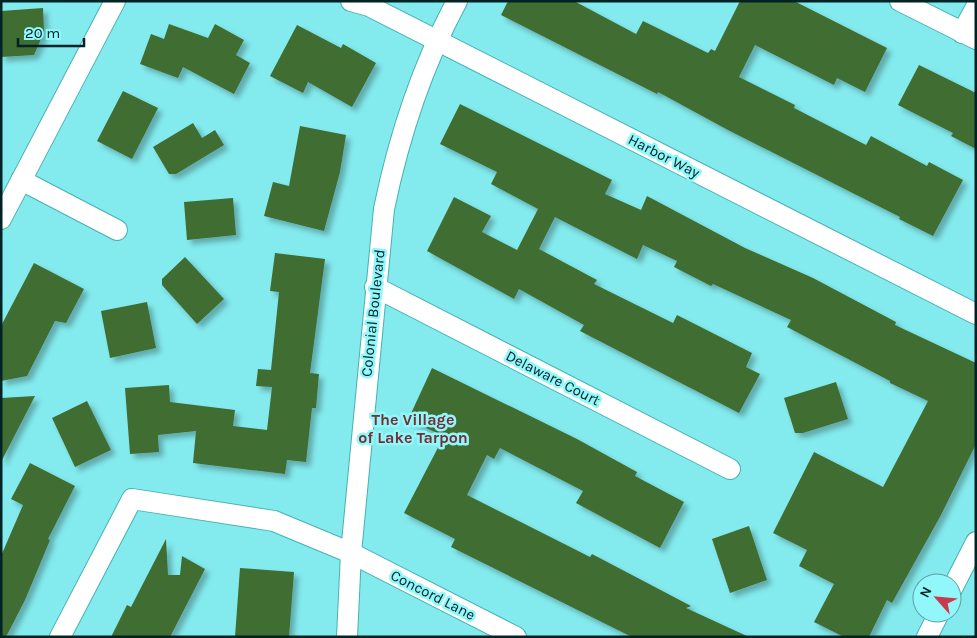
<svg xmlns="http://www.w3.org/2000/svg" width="977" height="638" font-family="Karla,sans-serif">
<defs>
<filter id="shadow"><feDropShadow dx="4.5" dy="4.5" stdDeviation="2.5" flood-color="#0004"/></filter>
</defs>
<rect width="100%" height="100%" fill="#83eaed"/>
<!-- building -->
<g fill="#406d30" filter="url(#shadow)">
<path d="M 508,1 L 574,1 L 636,34 L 643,21 L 708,53 L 711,49 L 715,51 L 740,1 L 794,1 L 887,48 L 865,92 L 837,78 L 834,85 L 755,45 L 739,77 L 795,105 L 794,108 L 866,145 L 871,136 L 927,166 L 929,162 L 963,180 L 933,236 L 899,219 L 900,217 L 728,130 L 658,92 L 657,94 L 501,15 Z"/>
<path d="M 43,8 L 44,32 L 34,55 L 1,57 L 1,11 Z"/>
<path d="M 169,24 L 208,38 L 215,24 L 244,40 L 236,55 L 250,63 L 234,94 L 183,67 L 178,78 L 140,64 L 151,34 L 164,39 Z"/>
<path d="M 297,25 L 341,48 L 343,44 L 376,63 L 352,107 L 308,82 L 303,93 L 270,76 Z"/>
<path d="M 919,65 L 976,93 L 976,149 L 951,136 L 953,133 L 898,105 Z"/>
<path d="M 123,91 L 158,108 L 132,159 L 97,141 Z"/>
<path d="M 460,104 L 612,180 L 605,194 L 641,210 L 647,196 L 745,248 L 813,278 L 896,322 L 895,325 L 976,363 L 976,444 L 941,515 L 892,603 L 887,600 L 869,637 L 844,637 L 814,622 L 834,584 L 799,566 L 807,550 L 773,533 L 814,452 L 883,487 L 928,401 L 890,383 L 890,381 L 787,327 L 791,320 L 713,284 L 711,286 L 674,267 L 677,261 L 643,245 L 637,259 L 555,217 L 539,249 L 597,280 L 594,284 L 673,323 L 677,315 L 752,353 L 746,367 L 760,374 L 739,413 L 580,331 L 584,325 L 519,289 L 514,299 L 427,251 L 454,197 L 491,216 L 482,232 L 517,250 L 538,209 L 491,184 L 497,172 L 440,144 Z"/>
<path d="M 193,123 L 202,138 L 215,130 L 224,145 L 176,174 L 169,174 L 153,147 Z"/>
<path d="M 300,126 L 346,135 L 340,172 L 324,231 L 264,216 L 273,182 L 289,186 Z"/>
<path d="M 233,198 L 236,235 L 187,240 L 184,202 Z"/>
<path d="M 275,253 L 325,259 L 310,373 L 319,374 L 316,408 L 312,408 L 306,462 L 287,460 L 285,474 L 193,463 L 196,431 L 158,435 L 159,452 L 130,454 L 125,388 L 169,385 L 170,402 L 235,410 L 233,426 L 267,430 L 272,387 L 256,386 L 258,369 L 271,370 L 279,292 L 270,291 Z"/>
<path d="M 185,257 L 224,299 L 197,324 L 162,285 L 162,279 Z"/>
<path d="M 34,263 L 84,289 L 66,323 L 55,321 L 27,376 L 1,381 L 1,326 Z"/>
<path d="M 147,302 L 156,348 L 110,358 L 101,311 Z"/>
<path d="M 432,368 L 577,439 L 637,472 L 635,476 L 684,502 L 660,548 L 576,503 L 583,491 L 500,448 L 494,459 L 487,455 L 467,495 L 590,557 L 592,554 L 691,606 L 686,608 L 749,637 L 632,637 L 451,547 L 455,539 L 404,513 L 444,436 L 408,420 Z"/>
<path d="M 836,382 L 848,419 L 803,433 L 795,433 L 784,398 Z"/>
<path d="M 35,396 L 1,462 L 1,398 Z"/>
<path d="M 87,401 L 111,450 L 75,467 L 52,418 Z"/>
<path d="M 30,463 L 75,486 L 48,539 L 50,540 L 25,600 L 6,637 L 1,637 L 1,556 L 23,505 L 11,499 Z"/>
<path d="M 749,526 L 767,580 L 730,593 L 712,539 Z"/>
<path d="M 166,539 L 168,575 L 180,575 L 182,556 L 205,569 L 170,637 L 111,637 L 127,605 L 131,607 Z"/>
<path d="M 240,568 L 294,572 L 289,637 L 235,637 Z"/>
</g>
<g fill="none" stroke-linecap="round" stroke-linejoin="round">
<!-- street casing -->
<g stroke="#47b1b4" stroke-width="22">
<g id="street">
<path d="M 351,1 L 369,6 L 976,314"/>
<path d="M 900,1 L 976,39"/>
<path d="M 962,33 L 976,7"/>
<path d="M 21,180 L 117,230"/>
<path d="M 1,219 L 115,1"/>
<path d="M 375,287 L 730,469"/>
<path d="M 952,589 L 976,542"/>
<path d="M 60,637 L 132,499 L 274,521 L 351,553 L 516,637"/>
<path d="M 347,637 L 351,553 L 384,209 C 399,136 421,68 457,1"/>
<path d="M 927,637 L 939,613"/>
</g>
</g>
<!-- street -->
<use href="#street" stroke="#fff" stroke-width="20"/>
</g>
<g text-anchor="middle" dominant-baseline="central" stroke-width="5" stroke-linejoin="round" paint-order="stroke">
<!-- street labels -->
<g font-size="15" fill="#012324" stroke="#91f7fa">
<text transform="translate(664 156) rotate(27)">Harbor Way</text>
<text transform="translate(373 313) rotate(-84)">Colonial Boulevard</text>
<text transform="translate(553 378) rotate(27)">Delaware Court</text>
<text transform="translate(433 595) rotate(27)">Concord Lane</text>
</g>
<!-- neighbourhood labels -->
<g font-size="16" font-weight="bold" fill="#752e34" stroke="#91f7fa">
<text x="413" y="419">The Village<tspan x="413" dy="18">of Lake Tarpon</tspan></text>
</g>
</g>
<!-- border -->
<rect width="977" height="638" fill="none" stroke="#012324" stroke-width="5"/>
<!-- north arrow -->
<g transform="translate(937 598) rotate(297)"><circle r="24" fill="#91f7fa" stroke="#57a2a4"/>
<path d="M0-4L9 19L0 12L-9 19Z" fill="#cb3a4c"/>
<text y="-8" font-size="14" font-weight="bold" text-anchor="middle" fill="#012324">N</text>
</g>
<!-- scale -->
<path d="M18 38v8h66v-8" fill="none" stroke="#012324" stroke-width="2.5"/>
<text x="25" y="38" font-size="15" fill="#012324" stroke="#91f7fa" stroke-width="4" paint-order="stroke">20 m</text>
</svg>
